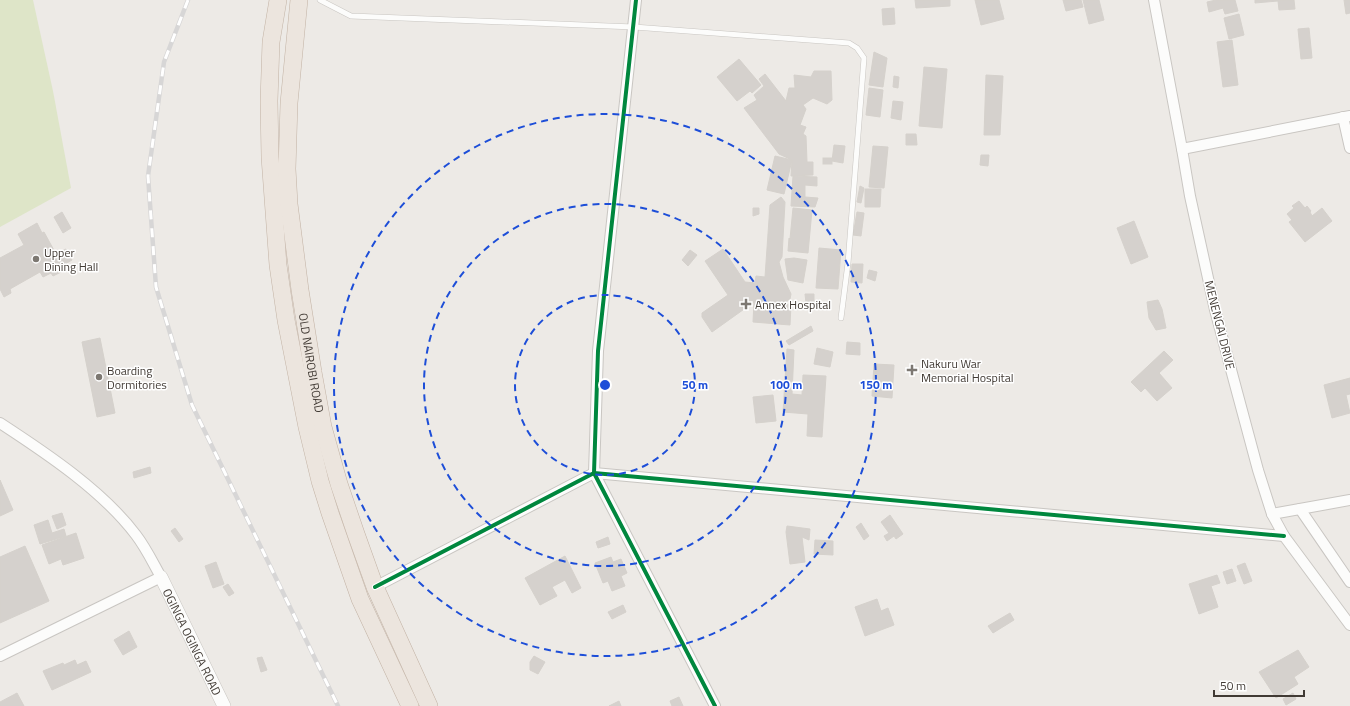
<svg xmlns="http://www.w3.org/2000/svg" width="1350" height="706" font-family="'Titillium Web',sans-serif">
<rect width="100%" height="100%" fill="#edeae6"/>
<!-- green -->
<path fill="#dee5c8" d="M 0,0 L 33,0 L 53,91 L 71,188 L 0,227 Z"/>
<!-- building -->
<g fill="#d5d1cd" stroke="#d5d1cc">
<path d="M 915,0 L 950,0 L 950,6 L 916,8 Z"/>
<path d="M 975,0 L 999,0 L 1004,19 L 981,25 Z"/>
<path d="M 1063,0 L 1081,0 L 1083,7 L 1066,11 Z"/>
<path d="M 1083,0 L 1099,0 L 1104,20 L 1089,24 Z"/>
<path d="M 1216,0 L 1235,0 L 1238,11 L 1225,14 L 1223,8 L 1209,12 L 1207,2 Z"/>
<path d="M 1255,0 L 1294,0 L 1295,9 L 1279,10 L 1278,1 L 1255,3 Z"/>
<path d="M 1344,0 L 1350,0 L 1350,13 L 1346,14 Z"/>
<path d="M 894,8 L 895,24 L 883,25 L 882,9 Z"/>
<path d="M 1239,14 L 1244,35 L 1229,39 L 1224,18 Z"/>
<path d="M 1309,28 L 1312,58 L 1301,59 L 1298,29 Z"/>
<path d="M 1232,40 L 1238,85 L 1223,87 L 1217,42 Z"/>
<path d="M 874,52 L 887,58 L 883,87 L 869,85 Z"/>
<path d="M 739,59 L 761,85 L 752,93 L 750,91 L 737,101 L 717,77 Z"/>
<path d="M 924,67 L 947,69 L 942,128 L 919,126 Z"/>
<path d="M 814,71 L 831,71 L 832,100 L 827,104 L 813,98 L 803,105 L 806,109 L 800,125 L 806,127 L 803,134 L 806,136 L 807,162 L 813,162 L 813,175 L 791,176 L 792,160 L 779,154 L 744,108 L 757,100 L 754,95 L 764,86 L 759,79 L 765,74 L 786,101 L 789,88 L 795,88 L 794,75 L 811,77 Z"/>
<path d="M 986,75 L 1003,76 L 1000,135 L 984,135 Z"/>
<path d="M 894,76 L 899,77 L 898,88 L 893,87 Z"/>
<path d="M 869,88 L 883,90 L 880,117 L 866,115 Z"/>
<path d="M 893,101 L 903,102 L 901,120 L 891,118 Z"/>
<path d="M 906,134 L 916,134 L 917,145 L 906,145 Z"/>
<path d="M 834,145 L 845,146 L 843,163 L 832,161 Z"/>
<path d="M 873,146 L 888,147 L 884,188 L 869,187 Z"/>
<path d="M 981,155 L 989,155 L 988,166 L 980,165 Z"/>
<path d="M 775,156 L 792,160 L 784,194 L 767,190 Z"/>
<rect x="823" y="158" width="9" height="6"/>
<path d="M 793,176 L 817,177 L 817,186 L 805,185 L 805,197 L 818,198 L 815,207 L 791,206 Z"/>
<path d="M 860,186 L 864,188 L 861,203 L 857,202 Z"/>
<path d="M 865,189 L 881,189 L 880,207 L 865,207 Z"/>
<path d="M 781,197 L 785,202 L 782,257 L 779,262 L 783,277 L 791,294 L 790,299 L 783,304 L 791,304 L 790,325 L 753,322 L 754,302 L 712,332 L 702,317 L 702,313 L 728,295 L 705,261 L 723,249 L 745,282 L 755,283 L 756,276 L 765,277 L 770,205 Z"/>
<path d="M 1299,201 L 1305,208 L 1307,206 L 1311,211 L 1310,212 L 1312,216 L 1322,208 L 1332,221 L 1305,242 L 1289,222 L 1292,220 L 1287,214 L 1294,208 L 1292,206 Z"/>
<path d="M 753,208 L 759,208 L 759,214 L 753,216 Z"/>
<path d="M 793,208 L 812,210 L 808,253 L 788,251 L 789,238 L 790,239 Z"/>
<path d="M 62,212 L 71,228 L 63,233 L 54,217 Z"/>
<path d="M 857,212 L 864,213 L 861,236 L 853,235 Z"/>
<path d="M 1134,221 L 1148,257 L 1131,264 L 1117,228 Z"/>
<path d="M 37,223 L 42,233 L 44,232 L 56,254 L 66,249 L 72,260 L 60,267 L 63,271 L 53,276 L 51,273 L 43,277 L 40,272 L 10,289 L 11,293 L 4,297 L 0,289 L 0,258 L 24,245 L 18,234 Z"/>
<path d="M 819,248 L 841,250 L 838,289 L 816,288 Z"/>
<path d="M 690,250 L 697,255 L 688,266 L 682,260 Z"/>
<path d="M 794,258 L 807,260 L 803,283 L 788,280 L 785,259 Z"/>
<path d="M 852,264 L 863,264 L 862,283 L 851,282 Z"/>
<path d="M 869,270 L 877,272 L 875,281 L 867,278 Z"/>
<path d="M 805,294 L 814,294 L 814,303 L 806,303 Z"/>
<path d="M 1158,300 L 1162,309 L 1166,328 L 1156,330 L 1149,318 L 1147,302 Z"/>
<path d="M 811,326 L 813,331 L 789,345 L 786,341 Z"/>
<path d="M 100,338 L 115,413 L 97,417 L 82,342 Z"/>
<path d="M 847,342 L 860,343 L 860,355 L 846,354 Z"/>
<path d="M 817,348 L 833,352 L 830,367 L 814,364 Z"/>
<path d="M 787,349 L 794,350 L 792,394 L 802,395 L 803,375 L 826,376 L 822,437 L 807,436 L 808,414 L 783,412 Z"/>
<path d="M 1164,351 L 1173,360 L 1159,373 L 1172,388 L 1157,401 L 1145,388 L 1141,392 L 1131,382 Z"/>
<path d="M 874,364 L 894,365 L 892,398 L 872,396 Z"/>
<path d="M 1350,378 L 1350,394 L 1346,395 L 1350,413 L 1332,418 L 1324,385 Z"/>
<path d="M 773,395 L 776,421 L 756,423 L 753,397 Z"/>
<path d="M 150,467 L 151,473 L 134,478 L 133,472 Z"/>
<path d="M 0,480 L 13,510 L 0,516 Z"/>
<path d="M 62,513 L 66,525 L 57,529 L 52,516 Z"/>
<path d="M 890,515 L 903,534 L 896,539 L 894,536 L 887,541 L 884,536 L 889,533 L 881,522 Z"/>
<path d="M 48,520 L 52,533 L 64,529 L 66,536 L 40,544 L 34,525 Z"/>
<path d="M 861,523 L 869,536 L 864,540 L 856,527 Z"/>
<path d="M 787,526 L 810,529 L 809,540 L 802,537 L 805,562 L 790,564 L 786,532 Z"/>
<path d="M 175,528 L 183,539 L 179,542 L 171,531 Z"/>
<path d="M 76,533 L 84,558 L 63,565 L 61,559 L 49,564 L 42,545 Z"/>
<path d="M 608,537 L 610,544 L 598,548 L 596,542 Z"/>
<path d="M 815,540 L 833,541 L 833,555 L 814,554 Z"/>
<path d="M 25,546 L 49,601 L 0,623 L 0,557 Z"/>
<path d="M 565,556 L 581,588 L 572,593 L 565,580 L 552,587 L 557,596 L 540,605 L 525,578 Z"/>
<path d="M 611,557 L 613,562 L 621,559 L 627,573 L 621,576 L 625,586 L 612,591 L 608,581 L 603,583 L 595,563 Z"/>
<path d="M 216,562 L 224,584 L 213,588 L 205,566 Z"/>
<path d="M 1245,563 L 1252,581 L 1244,584 L 1237,566 Z"/>
<path d="M 1232,569 L 1236,581 L 1227,584 L 1223,572 Z"/>
<path d="M 1217,575 L 1220,583 L 1211,586 L 1218,607 L 1199,614 L 1189,584 Z"/>
<path d="M 228,584 L 234,593 L 229,596 L 223,587 Z"/>
<path d="M 877,599 L 881,611 L 888,608 L 894,625 L 865,636 L 855,607 Z"/>
<path d="M 623,605 L 626,612 L 612,619 L 608,612 Z"/>
<path d="M 1010,613 L 1014,620 L 993,633 L 988,626 Z"/>
<path d="M 129,631 L 137,647 L 123,655 L 114,640 Z"/>
<path d="M 1298,650 L 1309,667 L 1294,677 L 1298,684 L 1276,698 L 1259,672 Z"/>
<path d="M 534,656 L 545,662 L 538,674 L 530,670 L 530,662 Z"/>
<path d="M 262,657 L 267,670 L 261,672 L 257,658 Z"/>
<path d="M 75,660 L 77,665 L 86,661 L 91,672 L 52,690 L 43,671 L 63,663 L 64,665 Z"/>
<path d="M 17,693 L 24,706 L 0,706 L 0,702 Z"/>
<path d="M 1293,693 L 1296,699 L 1286,705 L 1283,699 Z"/>
<path d="M 679,697 L 683,706 L 672,706 L 670,701 Z"/>
<path d="M 619,701 L 621,706 L 609,706 Z"/>
</g>
<g fill="none" stroke-linecap="round" stroke-linejoin="round">
<!-- service casing -->
<g stroke="#c9c6c2" stroke-width="6">
<path id="service" d="M 320,0 L 351,16 L 634,27 L 849,43 L 857,48 L 864,58 L 848,263 L 841,318"/>
</g>
<!-- minor casing -->
<g stroke="#c9c6c2" stroke-width="12">
<g id="minor">
<path d="M 636,0 L 598,351 L 594,473 L 715,706"/>
<path d="M 1154,0 L 1182,149 L 1190,196 L 1215,310 L 1258,470 L 1272,514 L 1284,536 L 1350,625"/>
<path d="M 1343,117 L 1350,148"/>
<path d="M 1182,149 L 1350,116"/>
<path d="M 0,423 C 46,453 103,491 136,535 C 146,548 153,563 161,577 L 0,656"/>
<path d="M 1300,509 L 1350,582"/>
<path d="M 1272,514 L 1350,500"/>
<path d="M 375,587 L 594,473 L 1284,536"/>
</g>
</g>
<!-- tertiary casing -->
<g stroke="#c9c6c2" stroke-width="14">
<g id="tertiary">
<path id="s1" d="M 161,577 L 224,706"/>
</g>
</g>
<!-- trunk casing -->
<g stroke="#c2b2a4" stroke-width="18">
<g id="trunk">
<path d="M 278,0 L 271,42 L 269,101 L 270,157 L 278,265 L 286,320 L 307,427 L 320,481 L 330,513 L 360,599 L 410,706"/>
<path id="s2" d="M 299,0 L 289,103 L 287,169 L 289,204 L 300,290 L 313,372 L 323,427 L 339,484 L 356,534 L 375,587 L 429,706"/>
</g>
</g>
<!-- service -->
<use href="#service" stroke="#fcfcfb" stroke-width="5"/>
<!-- minor -->
<use href="#minor" stroke="#fcfcfb" stroke-width="10"/>
<!-- tertiary -->
<use href="#tertiary" stroke="#fcfcfb" stroke-width="13"/>
<!-- trunk -->
<use href="#trunk" stroke="#ece5de" stroke-width="17"/>
<!-- rail casing -->
<g stroke="#d7d6d6" stroke-width="4.5">
<path id="rail" d="M 188,0 L 164,62 L 148,176 L 156,287 L 192,405 L 338,706"/>
</g>
<!-- rail -->
<use href="#rail" stroke="#fff" stroke-width="3" stroke-dasharray="9" stroke-linecap="butt"/>
<!-- cycleway casing -->
<g stroke="#fff" stroke-width="6">
<g id="cycleway">
<path d="M 636,0 L 598,351 L 594,473 L 715,706"/>
<path d="M 375,587 L 594,473 L 1284,536"/>
</g>
</g>
<!-- cycleway -->
<use href="#cycleway" stroke="#00873e" stroke-width="4"/>
</g>
<!-- distance rings -->
<g fill="none" stroke="#1d4ed8" stroke-width="2" stroke-dasharray="7 5">
<circle cx="605" cy="385" r="90"/>
<circle cx="605" cy="385" r="181"/>
<circle cx="605" cy="385" r="271"/>
</g>
<!-- markers -->
<g fill="#7d7872" stroke="#fff" stroke-width="1.5">
<circle cx="36" cy="259" r="4"/>
<path d="M744 298h4v4h4v4h-4v4h-4v-4h-4v-4h4z"/>
<path d="M910 364h4v4h4v4h-4v4h-4v-4h-4v-4h4z"/>
<circle cx="99" cy="377" r="4"/>
</g>
<g text-anchor="middle" dominant-baseline="central" stroke-width="3" stroke-linejoin="round" paint-order="stroke">
<!-- poi labels -->
<g font-size="12" fill="#413a34" stroke="#fff" text-anchor="start">
<text x="44" y="252">Upper<tspan x="44" dy="14">Dining Hall</tspan></text>
<text x="755" y="304">Annex Hospital</text>
<text x="921" y="363">Nakuru War<tspan x="921" dy="14">Memorial Hospital</tspan></text>
<text x="107" y="370">Boarding<tspan x="107" dy="14">Dormitories</tspan></text>
</g>
<!-- street labels -->
<g font-size="12" fill="#413a34" stroke="#fff">
<text transform="translate(1220 325) rotate(76)">MENENGAI DRIVE</text>
<text stroke="none"><textPath href="#s2" startOffset="365">OLD NAIROBI ROAD</textPath></text>
<text stroke="none"><textPath href="#s1" startOffset="72">OGINGA OGINGA ROAD</textPath></text>
</g>
</g>
<circle cx="605" cy="385" r="6" fill="#1d4ed8" stroke="#fff" stroke-width="2"/>
<g font-size="12" text-anchor="middle" font-weight="bold" fill="#1d4ed8" stroke="#fff" stroke-width="3" stroke-linejoin="round" paint-order="stroke">
<text x="695" y="389">50 m</text>
<text x="786" y="389">100 m</text>
<text x="876" y="389">150 m</text>
</g>
<!-- scale -->
<path d="M1214 690v6h90v-6" fill="none" stroke="#413a34" stroke-width="2"/>
<text x="1220" y="690" font-size="12" fill="#413a34" stroke="#ffffff" stroke-width="3" paint-order="stroke">50 m</text>
</svg>
